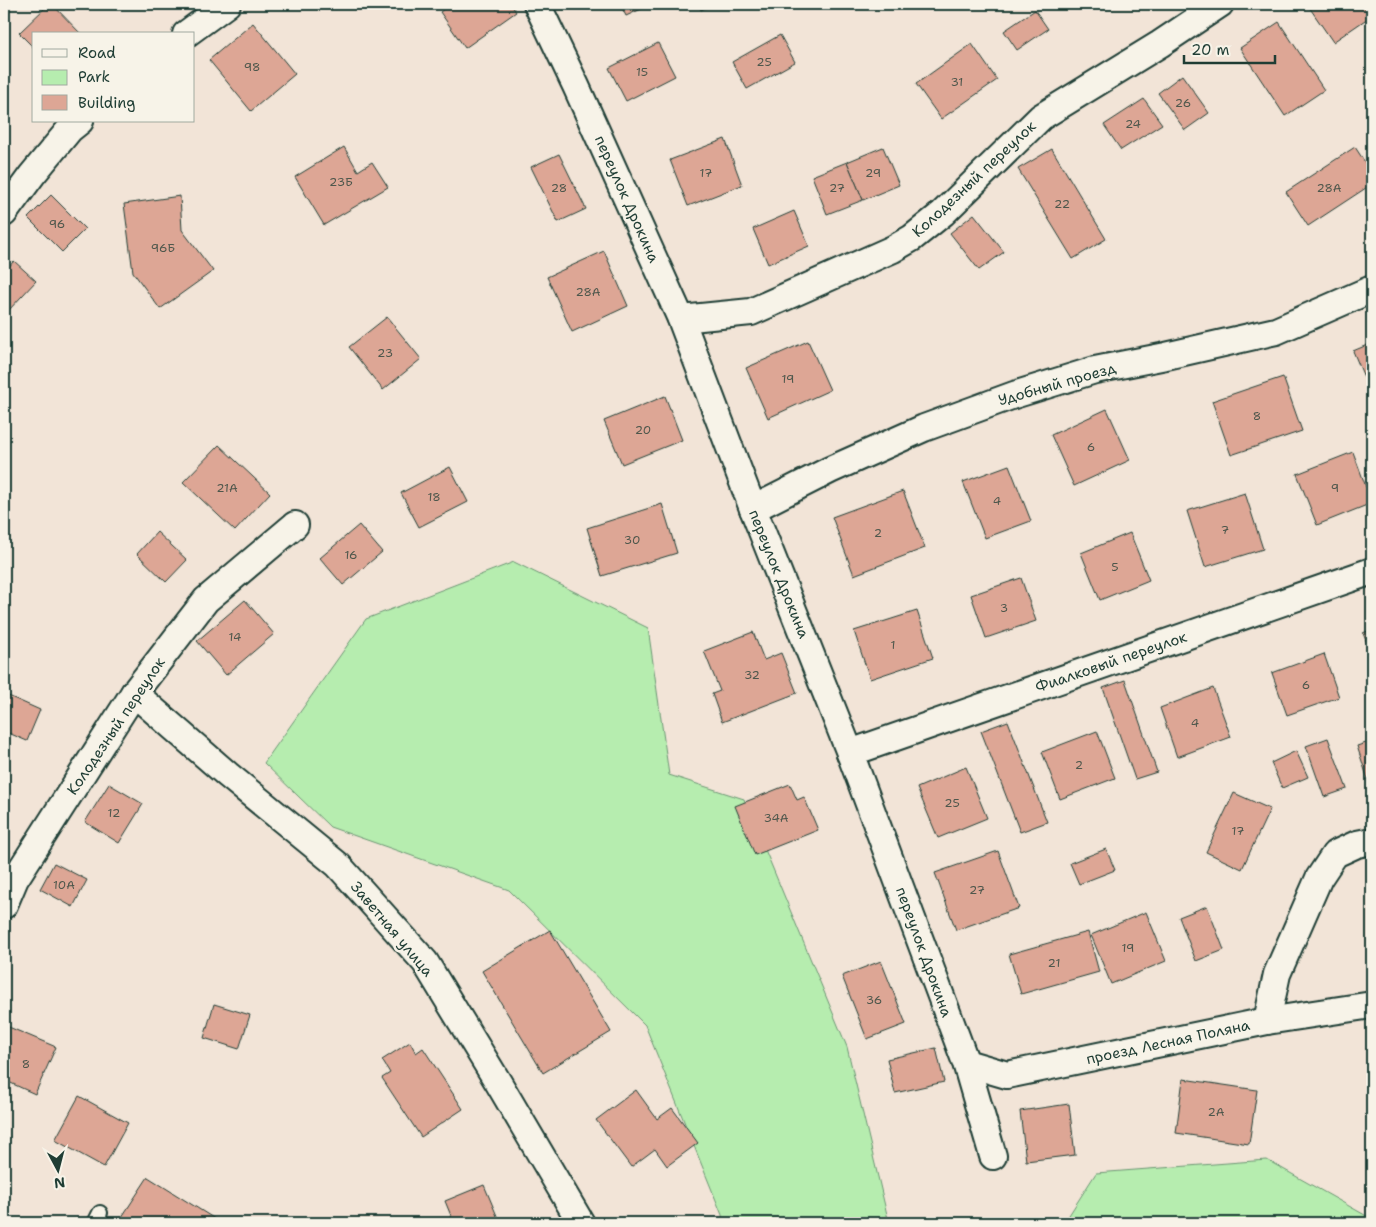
<svg xmlns="http://www.w3.org/2000/svg" width="1376" height="1227" font-family="'Shantell Sans',sans-serif">
<rect width="100%" height="100%" fill="#f2e4d7"/>
<filter id="ink" filterUnits="userSpaceOnUse"><feTurbulence type="fractalNoise" baseFrequency=".02" numOctaves="2"/><feDisplacementMap in="SourceGraphic" scale="10" xChannelSelector="R" yChannelSelector="G"/><feConvolveMatrix kernelMatrix="1 2 1 2 8 2 1 2 1" color-interpolation-filters="sRGB"/></filter>
<g filter="url(#ink)">
<!-- green -->
<g fill="#b6edaf" stroke="#6a9572">
<path d="M 514,562 L 648,628 L 669,775 L 744,799 L 847,1047 L 889,1223 L 723,1223 L 722,1215 L 645,1025 L 509,890 L 330,827 L 264,763 L 366,619 Z"/>
<path d="M 1267,1160 L 1372,1219 L 1372,1223 L 1064,1223 L 1096,1173 Z"/>
</g>
<!-- building -->
<g fill="#dda695" stroke="#1f3d34">
<path d="M 49,4 L 52,4 L 81,34 L 34,34 L 34,48 L 19,33 Z"/>
<path d="M 333,4 L 347,4 L 335,9 Z"/>
<path d="M 451,4 L 511,4 L 516,12 L 465,48 L 440,12 Z"/>
<path d="M 620,4 L 652,4 L 626,16 Z"/>
<path d="M 698,4 L 715,4 L 701,10 Z"/>
<path d="M 1307,4 L 1363,4 L 1371,16 L 1333,42 Z"/>
<path d="M 1035,10 L 1048,29 L 1017,50 L 1004,31 Z"/>
<path d="M 1279,22 L 1324,90 L 1285,116 L 1240,48 Z"/>
<path d="M 253,23 L 295,74 L 251,111 L 209,60 Z"/>
<path d="M 780,35 L 795,62 L 747,89 L 732,62 Z"/>
<path d="M 658,43 L 675,76 L 626,101 L 609,68 Z"/>
<path d="M 972,44 L 997,80 L 941,119 L 916,84 Z"/>
<path d="M 1182,75 L 1209,113 L 1185,130 L 1158,93 Z"/>
<path d="M 1144,99 L 1162,124 L 1121,150 L 1104,125 Z"/>
<path d="M 725,139 L 742,185 L 688,206 L 670,160 Z"/>
<path d="M 344,147 L 358,171 L 372,162 L 388,187 L 324,225 L 295,177 Z"/>
<path d="M 883,147 L 899,185 L 863,200 L 847,162 Z"/>
<path d="M 1355,147 L 1372,173 L 1372,184 L 1308,226 L 1286,192 Z"/>
<path d="M 1052,149 L 1106,239 L 1073,259 L 1018,169 Z"/>
<path d="M 559,154 L 586,209 L 558,222 L 531,167 Z"/>
<path d="M 847,162 L 863,200 L 827,214 L 812,176 Z"/>
<path d="M 51,195 L 85,229 L 62,252 L 28,218 Z"/>
<path d="M 180,196 L 182,230 L 213,271 L 160,309 L 133,272 L 124,204 Z"/>
<path d="M 794,211 L 809,246 L 768,264 L 753,229 Z"/>
<path d="M 974,214 L 1004,252 L 979,270 L 950,233 Z"/>
<path d="M 604,251 L 628,306 L 572,332 L 547,277 Z"/>
<path d="M 14,261 L 36,281 L 8,311 L 4,307 L 4,272 Z"/>
<path d="M 387,317 L 421,359 L 383,390 L 349,347 Z"/>
<path d="M 808,341 L 830,390 L 768,418 L 746,368 Z"/>
<path d="M 1372,343 L 1372,396 L 1353,351 Z"/>
<path d="M 1283,377 L 1302,431 L 1231,455 L 1212,401 Z"/>
<path d="M 665,396 L 682,440 L 622,464 L 604,421 Z"/>
<path d="M 1107,409 L 1130,460 L 1074,486 L 1051,435 Z"/>
<path d="M 219,445 L 270,493 L 235,531 L 183,482 Z"/>
<path d="M 1353,452 L 1372,503 L 1317,525 L 1297,474 Z"/>
<path d="M 1009,465 L 1031,521 L 985,538 L 963,482 Z"/>
<path d="M 450,467 L 468,502 L 419,527 L 401,493 Z"/>
<path d="M 903,491 L 925,548 L 854,575 L 832,517 Z"/>
<path d="M 1245,493 L 1263,549 L 1205,567 L 1187,511 Z"/>
<path d="M 662,504 L 677,553 L 602,576 L 587,528 Z"/>
<path d="M 359,525 L 382,552 L 343,585 L 320,558 Z"/>
<path d="M 157,532 L 187,560 L 166,582 L 137,554 Z"/>
<path d="M 1130,533 L 1149,580 L 1100,600 L 1081,553 Z"/>
<path d="M 1021,578 L 1036,621 L 986,638 L 971,595 Z"/>
<path d="M 245,600 L 274,634 L 226,675 L 197,641 Z"/>
<path d="M 917,611 L 933,658 L 870,679 L 854,631 Z"/>
<path d="M 1372,629 L 1372,657 L 1363,633 Z"/>
<path d="M 753,632 L 764,660 L 781,653 L 797,693 L 722,722 L 712,694 L 720,691 L 704,651 Z"/>
<path d="M 1324,654 L 1339,697 L 1287,715 L 1272,673 Z"/>
<path d="M 1125,680 L 1157,772 L 1135,779 L 1103,688 Z"/>
<path d="M 1213,688 L 1231,737 L 1177,757 L 1160,708 Z"/>
<path d="M 4,694 L 40,710 L 27,741 L 4,731 Z"/>
<path d="M 1008,721 L 1047,822 L 1020,832 L 981,731 Z"/>
<path d="M 1097,731 L 1115,778 L 1060,799 L 1042,752 Z"/>
<path d="M 1328,738 L 1347,789 L 1324,797 L 1306,746 Z"/>
<path d="M 1372,741 L 1372,792 L 1357,746 Z"/>
<path d="M 1296,751 L 1308,777 L 1282,788 L 1271,763 Z"/>
<path d="M 966,767 L 987,818 L 938,838 L 917,788 Z"/>
<path d="M 109,784 L 143,804 L 119,843 L 85,822 Z"/>
<path d="M 790,784 L 797,800 L 804,797 L 818,830 L 755,855 L 735,806 Z"/>
<path d="M 1234,793 L 1270,809 L 1242,869 L 1206,852 Z"/>
<path d="M 1106,849 L 1115,870 L 1079,884 L 1070,863 Z"/>
<path d="M 998,851 L 1019,908 L 956,930 L 935,873 Z"/>
<path d="M 54,863 L 87,880 L 73,907 L 40,889 Z"/>
<path d="M 1207,906 L 1224,950 L 1196,961 L 1179,917 Z"/>
<path d="M 1146,912 L 1166,961 L 1111,984 L 1091,935 Z"/>
<path d="M 550,930 L 611,1032 L 543,1073 L 482,971 Z"/>
<path d="M 1088,932 L 1099,972 L 1021,994 L 1009,954 Z"/>
<path d="M 881,961 L 906,1024 L 867,1039 L 842,976 Z"/>
<path d="M 214,1004 L 250,1015 L 239,1049 L 204,1038 Z"/>
<path d="M 4,1025 L 56,1047 L 35,1094 L 4,1080 Z"/>
<path d="M 410,1042 L 416,1053 L 423,1048 L 463,1109 L 421,1137 L 382,1078 L 390,1073 L 382,1060 Z"/>
<path d="M 936,1048 L 944,1082 L 895,1093 L 887,1059 Z"/>
<path d="M 1183,1079 L 1257,1090 L 1249,1144 L 1176,1133 Z"/>
<path d="M 636,1090 L 657,1119 L 672,1108 L 698,1143 L 667,1166 L 655,1149 L 631,1167 L 596,1120 Z"/>
<path d="M 79,1096 L 128,1123 L 104,1167 L 55,1140 Z"/>
<path d="M 1069,1104 L 1075,1155 L 1026,1161 L 1020,1111 Z"/>
<path d="M 148,1177 L 218,1221 L 216,1223 L 118,1223 Z"/>
<path d="M 484,1185 L 500,1223 L 454,1223 L 445,1201 Z"/>
</g>
<g fill="none" stroke-linecap="round" stroke-linejoin="round">
<!-- service casing -->
<g stroke="#1f3d34" stroke-width="18">
<path id="service" d="M 95,1223 L 100,1213"/>
</g>
<!-- minor casing -->
<g stroke="#1f3d34" stroke-width="30">
<g id="minor">
<path d="M 537,4 L 576,86 L 681,319 L 753,509 L 850,753 L 966,1063 L 993,1156"/>
<path d="M 186,34 L 227,4"/>
<path d="M 4,213 L 32,175 L 70,129 L 80,121"/>
<path d="M 681,319 L 751,312 L 893,249 L 912,238 L 943,213 L 1041,117 L 1160,44 L 1220,4"/>
<path d="M 753,509 L 830,470 L 924,428 L 1014,395 L 1095,370 L 1166,356 L 1276,331 L 1372,289"/>
<path d="M 134,693 L 228,775 L 338,865 L 425,962 L 498,1082 L 581,1223"/>
<path d="M 850,753 L 1372,571"/>
<path d="M 4,905 L 15,879 L 134,693 L 206,600 L 295,525"/>
<path d="M 1267,1021 L 1277,974 L 1319,878 L 1335,854 L 1357,844 L 1372,841"/>
<path d="M 966,1063 L 1007,1075 L 1267,1021 L 1372,1005"/>
</g>
</g>
<!-- service -->
<use href="#service" stroke="#f7f3e8" stroke-width="14"/>
<!-- minor -->
<use href="#minor" stroke="#f7f3e8" stroke-width="26"/>
</g>
</g>
<g text-anchor="middle" dominant-baseline="central" stroke-width="5" stroke-linejoin="round" paint-order="stroke">
<!-- number labels -->
<g font-size="12" fill="#4e574c">
<text x="764" y="62">25</text>
<text x="252" y="67">98</text>
<text x="642" y="72">15</text>
<text x="957" y="82">31</text>
<text x="1183" y="103">26</text>
<text x="1133" y="124">24</text>
<text x="706" y="173">17</text>
<text x="873" y="173">29</text>
<text x="341" y="182">23Б</text>
<text x="559" y="188">28</text>
<text x="837" y="188">27</text>
<text x="1329" y="188">28А</text>
<text x="1062" y="204">22</text>
<text x="57" y="224">96</text>
<text x="163" y="248">96Б</text>
<text x="588" y="292">28А</text>
<text x="385" y="353">23</text>
<text x="788" y="379">19</text>
<text x="1257" y="416">8</text>
<text x="643" y="430">20</text>
<text x="1091" y="447">6</text>
<text x="227" y="488">21А</text>
<text x="1335" y="488">9</text>
<text x="434" y="497">18</text>
<text x="997" y="501">4</text>
<text x="1225" y="530">7</text>
<text x="878" y="533">2</text>
<text x="632" y="540">30</text>
<text x="351" y="555">16</text>
<text x="1115" y="567">5</text>
<text x="1004" y="608">3</text>
<text x="235" y="637">14</text>
<text x="893" y="645">1</text>
<text x="752" y="675">32</text>
<text x="1306" y="685">6</text>
<text x="1195" y="723">4</text>
<text x="1079" y="765">2</text>
<text x="952" y="803">25</text>
<text x="114" y="813">12</text>
<text x="776" y="818">34А</text>
<text x="1238" y="831">17</text>
<text x="64" y="885">10А</text>
<text x="977" y="890">27</text>
<text x="1128" y="948">19</text>
<text x="1054" y="963">21</text>
<text x="874" y="1000">36</text>
<text x="26" y="1064">8</text>
<text x="1216" y="1112">2А</text>
</g>
<!-- street labels -->
<g font-size="15" fill="#1f3d34" stroke="#f7f3e8">
<text transform="translate(974 179) rotate(-43)">Колодезный переулок</text>
<text transform="translate(627 199) rotate(66)">переулок Дрокина</text>
<text transform="translate(1057 384) rotate(-16)">Удобный проезд</text>
<text transform="translate(779 574) rotate(68)">переулок Дрокина</text>
<text transform="translate(1111 662) rotate(-19)">Фиалковый переулок</text>
<text transform="translate(116 726) rotate(-56)">Колодезный переулок</text>
<text transform="translate(392 929) rotate(50)">Заветная улица</text>
<text transform="translate(924 952) rotate(70)">переулок Дрокина</text>
<text transform="translate(1168 1042) rotate(-12)">проезд Лесная Поляна</text>
</g>
</g>
<!-- margin -->
<rect width="1376" height="1227" fill="none" stroke="#f7f3e8" stroke-width="20"/>
<rect x="10" y="10" width="1356" height="1207" fill="none" stroke="#1f3d34" stroke-width="2" filter="url(#ink)"/>
<!-- legend -->
<rect x="32" y="32" width="162" height="90" fill="#f7f3e8" stroke="#a1aaa0"/>
<rect x="42" y="49" width="25" height="8" fill="#f7f3e8" stroke="#a1aaa0"/>
<text x="78" y="58" font-size="15" fill="#1f3d34">Road</text>
<rect x="42" y="70" width="25" height="15" fill="#b6edaf" stroke="#a1aaa0"/>
<text x="78" y="82" font-size="15" fill="#1f3d34">Park</text>
<rect x="42" y="95" width="25" height="15" fill="#dda695" stroke="#a1aaa0"/>
<text x="78" y="108" font-size="15" fill="#1f3d34">Building</text>
<!-- north arrow -->
<g transform="translate(58 1170) rotate(173)" stroke="#f7f3e8" stroke-width="4" paint-order="stroke">
<path d="M0-4L9 19L0 12L-9 19Z" fill="#1f3d34"/>
<text y="-8" font-size="14" font-weight="bold" text-anchor="middle" fill="#1f3d34">N</text>
</g>
<!-- scale -->
<path d="M1184 55v8h91v-8" fill="none" stroke="#1f3d34" stroke-width="2.5"/>
<text x="1191" y="55" font-size="15" fill="#1f3d34" stroke="#f7f3e8" stroke-width="4" paint-order="stroke">20 m</text>
</svg>
